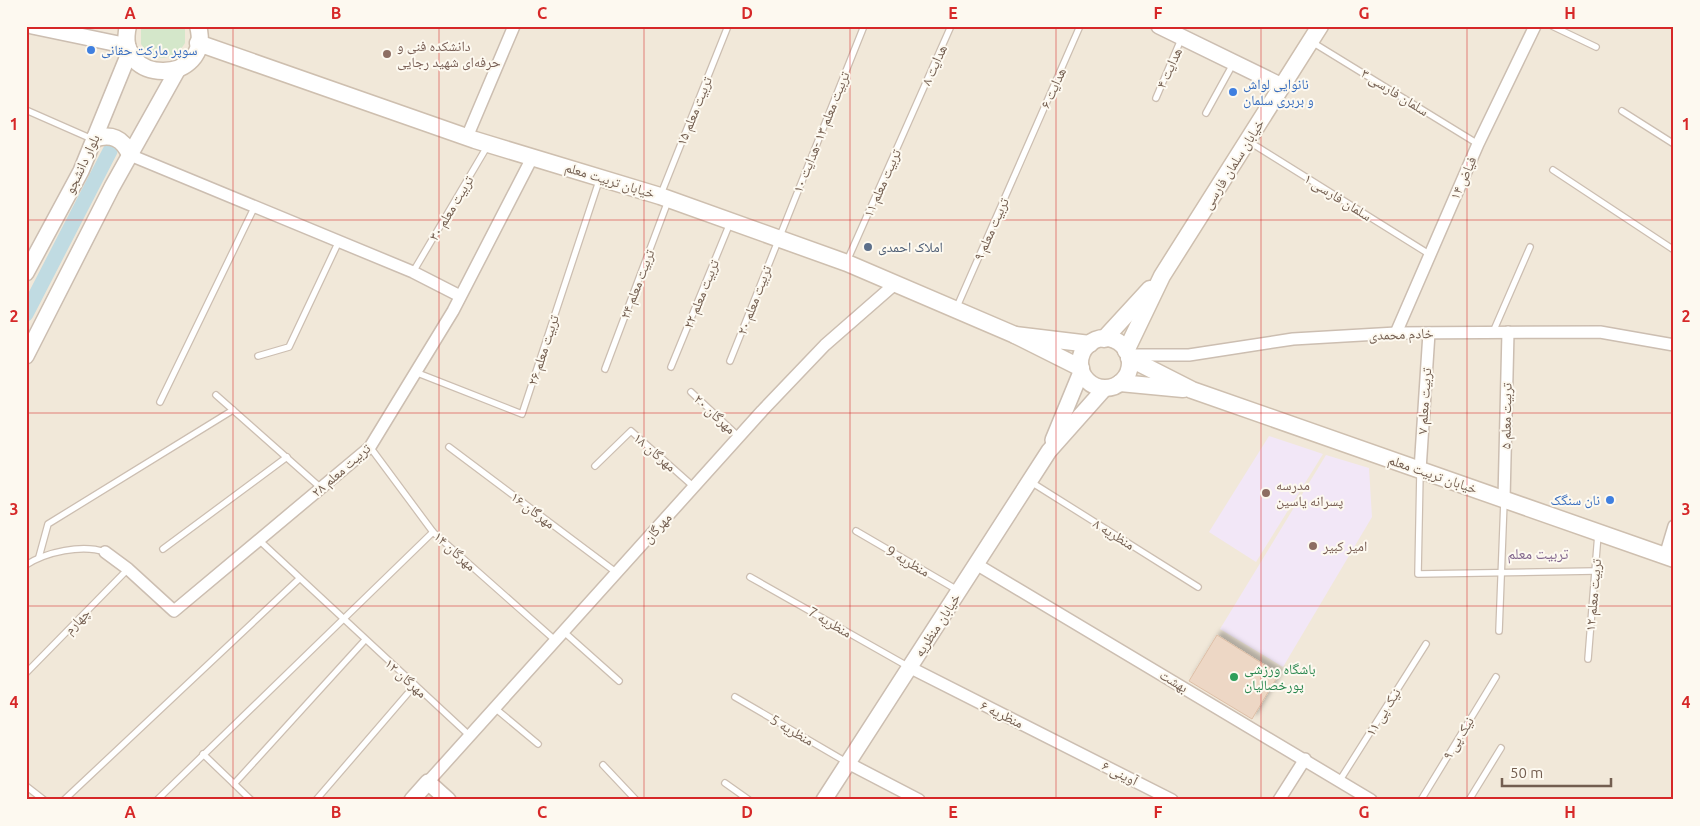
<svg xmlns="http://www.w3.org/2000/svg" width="1700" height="826" font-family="Ubuntu,'Noto Naskh Arabic',sans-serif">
<defs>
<filter id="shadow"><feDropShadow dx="4.5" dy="-4.5" stdDeviation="2.5" flood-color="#0004"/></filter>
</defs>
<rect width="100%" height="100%" fill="#faf5ea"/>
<!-- residential -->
<rect fill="#f1e8d9" x="26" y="26" width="1648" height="774"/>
<!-- education -->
<g fill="#f2e7f7">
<path d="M 1269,436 L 1323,454 L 1256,562 L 1209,532 Z"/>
<path d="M 1326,455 L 1369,468 L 1372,517 L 1283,667 L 1220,629 Z"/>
</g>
<!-- green -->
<path fill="#d4e7ca" d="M 141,26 L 185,26 L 185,43 C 174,62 153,63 141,44 Z"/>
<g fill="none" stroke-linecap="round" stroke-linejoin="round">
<!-- canal -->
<path stroke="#c0dbe2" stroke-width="15" d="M 26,314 L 110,151"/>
</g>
<!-- building -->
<path fill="#edd7c5" stroke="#debfa7" filter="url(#shadow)" d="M 1217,635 L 1279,674 L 1252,719 L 1189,681 Z"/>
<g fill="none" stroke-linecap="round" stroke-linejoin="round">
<!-- service casing -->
<g stroke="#ccbeb1" stroke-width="8">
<g id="service">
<path d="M 1552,26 L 1596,47"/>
<path d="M 1312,42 L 1478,144"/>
<path d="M 1156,98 L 1182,37"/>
<path d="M 26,110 L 92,139"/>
<path d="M 1622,111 L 1674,144"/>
<path d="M 1206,113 L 1233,64"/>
<path d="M 1248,141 L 1429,254"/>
<path d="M 1553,170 L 1674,250"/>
<path d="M 661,194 L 728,26"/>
<path d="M 847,261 L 951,26"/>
<path d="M 413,272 L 488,145"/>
<path d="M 956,309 L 1080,26"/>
<path d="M 1493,332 L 1530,247"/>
<path d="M 258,356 L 289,347 L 339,241"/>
<path d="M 730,361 L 864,26"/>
<path d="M 671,367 L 730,223"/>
<path d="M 605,369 L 668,201"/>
<path d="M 415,372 L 522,414 L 600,178"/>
<path d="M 691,392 L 739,437"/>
<path d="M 216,395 L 321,488"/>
<path d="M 160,402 L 255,206"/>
<path d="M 370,447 L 433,532 L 556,641"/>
<path d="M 449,447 L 617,573"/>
<path d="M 595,466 L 631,431 L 694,487"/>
<path d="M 1420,472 L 1418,574 L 1595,571"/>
<path d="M 1031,482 L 1198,587"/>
<path d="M 856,531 L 959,591"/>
<path d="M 260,541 L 470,736"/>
<path d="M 163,549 L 287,457"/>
<path d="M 39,557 L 48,524 L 233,410"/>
<path d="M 26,565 C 46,552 82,544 105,552"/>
<path d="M 750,577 L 909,667"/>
<path d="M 1499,631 L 1504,501"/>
<path d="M 564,632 L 619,681"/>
<path d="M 1588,659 L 1598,534"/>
<path d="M 26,673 L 128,569"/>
<path d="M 735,697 L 848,763"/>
<path d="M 496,709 L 538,744"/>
<path d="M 203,754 L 251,800"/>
<path d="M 603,765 L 636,800"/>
<path d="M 1340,780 L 1426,644"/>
<path d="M 725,783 L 749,800"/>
<path d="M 234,784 L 365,640"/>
<path d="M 26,786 L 44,800"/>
<path d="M 64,800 L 299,579"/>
<path d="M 157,800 L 433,532"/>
<path d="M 316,800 L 415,685"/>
<path d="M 1421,800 L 1496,677"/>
<path d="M 1469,800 L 1501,748"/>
</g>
</g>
<!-- minor casing -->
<g stroke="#ccbeb1" stroke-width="14">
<g id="minor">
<path d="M 467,137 L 514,26"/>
<path d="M 130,155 L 413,272 L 460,296"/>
<path d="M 1396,333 L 1478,144 L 1535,26"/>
<path d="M 1128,355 L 1189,355 L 1293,339 L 1396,333 L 1600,332 L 1674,345"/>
<path d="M 1420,470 L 1429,333"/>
<path d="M 1504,499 L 1508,332"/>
<path d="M 105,552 L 128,569 L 174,611 L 370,447 L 453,311 L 533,156"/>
<path d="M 1665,556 L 1674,526"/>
<path d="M 976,564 L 1371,800"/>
<path d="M 909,667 L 1172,800"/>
<path d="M 848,763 L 919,800"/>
<path d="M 428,782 L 762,411 L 825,345 L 896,283"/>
<path d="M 1279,800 L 1305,759"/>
</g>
</g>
<!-- tertiary casing -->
<g stroke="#ccbeb1" stroke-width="18">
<g id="tertiary">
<path d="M 32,26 L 128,46"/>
<path d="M 1159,26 L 1282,86"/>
<path d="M 26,273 L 81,171 L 130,51"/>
<path d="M 26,356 L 112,187 L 178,69"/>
<path d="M 1053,440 L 1081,372"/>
<path d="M 412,800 L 428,782 L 448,800"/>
<path d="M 824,800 L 1049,451 L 1105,388"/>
</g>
</g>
<!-- secondary casing -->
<g stroke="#cebfaf" stroke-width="19">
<g id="secondary">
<path d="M 128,26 C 113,87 214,85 198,26"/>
<path d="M 198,43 L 475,140 L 660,196 L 847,263 L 1015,335"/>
<path d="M 94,139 C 111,133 123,138 130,155"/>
<circle cx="1105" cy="363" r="25"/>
<path d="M 1104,339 L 1150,289"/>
<path d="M 1126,351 L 1162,276 L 1320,26"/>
<path d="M 1129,358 L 1192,390 L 1674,559"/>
<path d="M 1081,368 L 1015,335 L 1090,344"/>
<path d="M 1120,383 L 1183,389"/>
</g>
</g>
<!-- service -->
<use href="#service" stroke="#fff" stroke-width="5.5"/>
<!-- minor -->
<use href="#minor" stroke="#fff" stroke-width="11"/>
<!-- tertiary -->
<use href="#tertiary" stroke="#fff" stroke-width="15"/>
<!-- secondary -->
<use href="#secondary" stroke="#fff" stroke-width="16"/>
</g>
<!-- grid -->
<path fill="none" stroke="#d62828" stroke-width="1" stroke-opacity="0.55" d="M 233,26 L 233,800M 439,26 L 439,800M 644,26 L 644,800M 850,26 L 850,800M 1056,26 L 1056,800M 1261,26 L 1261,800M 1467,26 L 1467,800M 26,220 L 1674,220M 26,413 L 1674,413M 26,606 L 1674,606"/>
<!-- markers -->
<g fill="#3f7fe0" stroke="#fdf9f0" stroke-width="2">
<circle cx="91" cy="50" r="5"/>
<circle cx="1233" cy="92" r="5"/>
<circle cx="1610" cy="500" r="5"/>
</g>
<g fill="#8d6e63" stroke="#fdf9f0" stroke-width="2">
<circle cx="387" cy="54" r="5"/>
<circle cx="1266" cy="493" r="5"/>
<circle cx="1313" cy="546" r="5"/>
</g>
<circle fill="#5c6f8a" stroke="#fdf9f0" stroke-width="2" cx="868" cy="247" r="5"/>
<circle fill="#2e9e5b" stroke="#fdf9f0" stroke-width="2" cx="1234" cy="677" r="5"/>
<g text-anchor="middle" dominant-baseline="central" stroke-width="4" stroke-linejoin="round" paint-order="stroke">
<!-- education labels -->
<g font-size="14" fill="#785e54" stroke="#fdf9f0" text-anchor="start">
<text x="397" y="46">دانشکده فنی و<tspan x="397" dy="16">حرفه‌ای شهید رجایی</tspan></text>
<text x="1276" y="485">مدرسه<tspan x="1276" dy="16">پسرانه یاسین</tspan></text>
<text x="1323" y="546">امیر کبیر</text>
</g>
<!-- shop labels -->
<g font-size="14" fill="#366cbe" stroke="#fdf9f0" text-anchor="start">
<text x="101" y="50">سوپر مارکت حقانی</text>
<text x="1243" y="84">نانوایی لواش<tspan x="1243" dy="16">و بربری سلمان</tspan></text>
<text x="1600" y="500" text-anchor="end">نان سنگک</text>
</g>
<!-- street labels -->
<g font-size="14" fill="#735e50" stroke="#fdf9f0">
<text transform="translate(934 65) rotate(-66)">هدایت ۸</text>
<text transform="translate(1169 68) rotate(-66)">هدایت ۴</text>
<text transform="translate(1053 88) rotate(-66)">هدایت ۶</text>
<text transform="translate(1395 92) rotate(32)">سلمان فارسی ۳</text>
<text transform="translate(694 111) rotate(-68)">تربیت معلم ۱۵</text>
<text transform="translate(821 132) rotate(-68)">تربیت معلم ۱۳ -هدایت ۱۰</text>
<text transform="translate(82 164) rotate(-65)">بلوار دانشجو</text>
<text transform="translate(1233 164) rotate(-58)">خیابان سلمان فارسی</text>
<text transform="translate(1463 178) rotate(-66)">فیاض ۱۴</text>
<text transform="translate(610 180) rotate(17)">خیابان تربیت معلم</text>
<text transform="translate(882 183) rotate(-66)">تربیت معلم ۱۱</text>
<text transform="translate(1338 197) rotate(32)">سلمان فارسی ۱</text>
<text transform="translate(451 208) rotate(-59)">تربیت معلم ۳۰</text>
<text transform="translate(991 229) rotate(-66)">تربیت معلم ۹</text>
<text transform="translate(637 284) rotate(-69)">تربیت معلم ۲۴</text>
<text transform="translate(701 294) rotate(-68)">تربیت معلم ۲۲</text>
<text transform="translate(754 300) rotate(-69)">تربیت معلم ۲۰</text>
<text transform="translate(1401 334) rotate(-2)">خادم محمدی</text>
<text transform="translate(543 350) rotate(-72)">تربیت معلم ۲۶</text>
<text transform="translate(1424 401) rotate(-86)">تربیت معلم ۷</text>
<text transform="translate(715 414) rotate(43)">مهرگان ۲۰</text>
<text transform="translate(1506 416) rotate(-89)">تربیت معلم ۵</text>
<text transform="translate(655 452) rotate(41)">مهرگان ۱۸</text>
<text transform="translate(341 470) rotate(-41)">تربیت معلم ۲۸</text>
<text transform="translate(1433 474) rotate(19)">خیابان تربیت معلم</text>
<text transform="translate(533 510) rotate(37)">مهرگان ۱۶</text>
<text transform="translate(657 528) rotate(-48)">مهرگان</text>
<text transform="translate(1114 534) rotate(32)">منظریه ۸</text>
<text transform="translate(455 551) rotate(42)">مهرگان ۱۴</text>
<text transform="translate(908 561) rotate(30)">منظریه 9</text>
<text transform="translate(1593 595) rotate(-85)">تربیت معلم ۱۲</text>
<text transform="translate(77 621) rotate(-45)">چهارم</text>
<text transform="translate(830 622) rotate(30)">منظریه 7</text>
<text transform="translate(937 625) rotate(-57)">خیابان منظریه</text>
<text transform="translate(406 678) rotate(42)">مهرگان ۱۲</text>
<text transform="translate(1174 681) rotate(31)">بهشت</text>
<text transform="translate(1383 712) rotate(-58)">نیک پی ۱۱</text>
<text transform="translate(1002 714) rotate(26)">منظریه ۶</text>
<text transform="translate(792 730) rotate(30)">منظریه 5</text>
<text transform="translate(1458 738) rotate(-59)">نیک پی ۹</text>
<text transform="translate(1120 773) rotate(27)">آوینی ۶</text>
</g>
<!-- service labels -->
<g font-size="14" fill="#4e5e75" stroke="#fdf9f0" text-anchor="start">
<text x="878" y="247">املاک احمدی</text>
</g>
<!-- leisure labels -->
<g font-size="14" fill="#27864d" stroke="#fdf9f0" text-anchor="start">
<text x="1244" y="669">باشگاه ورزشی<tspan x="1244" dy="16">پورخصالیان</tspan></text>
</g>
<!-- neighbourhood labels -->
<g font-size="15" fill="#84688e" stroke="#fdf9f0">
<text x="1538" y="553">تربیت معلم</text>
</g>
</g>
<!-- border -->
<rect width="1700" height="826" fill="none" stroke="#fdf9f0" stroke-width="55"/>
<!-- scale -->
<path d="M1502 778v8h109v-8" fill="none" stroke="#735e50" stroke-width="2.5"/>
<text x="1510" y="778" font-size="15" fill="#735e50" stroke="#fdf9f0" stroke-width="4" paint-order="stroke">50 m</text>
<rect x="28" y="28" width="1644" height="770" fill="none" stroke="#d62828" stroke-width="2"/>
<g font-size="16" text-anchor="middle" font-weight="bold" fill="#d62828">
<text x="130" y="19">A</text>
<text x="336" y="19">B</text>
<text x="542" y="19">C</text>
<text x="747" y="19">D</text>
<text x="953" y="19">E</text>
<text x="1158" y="19">F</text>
<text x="1364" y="19">G</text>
<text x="1570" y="19">H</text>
<text x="14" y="130">1</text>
<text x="1686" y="130">1</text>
<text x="14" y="322">2</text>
<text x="1686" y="322">2</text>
<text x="14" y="515">3</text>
<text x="1686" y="515">3</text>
<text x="14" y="708">4</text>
<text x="1686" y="708">4</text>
<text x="130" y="818">A</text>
<text x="336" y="818">B</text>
<text x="542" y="818">C</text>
<text x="747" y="818">D</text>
<text x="953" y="818">E</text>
<text x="1158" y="818">F</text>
<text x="1364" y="818">G</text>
<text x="1570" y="818">H</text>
</g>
</svg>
